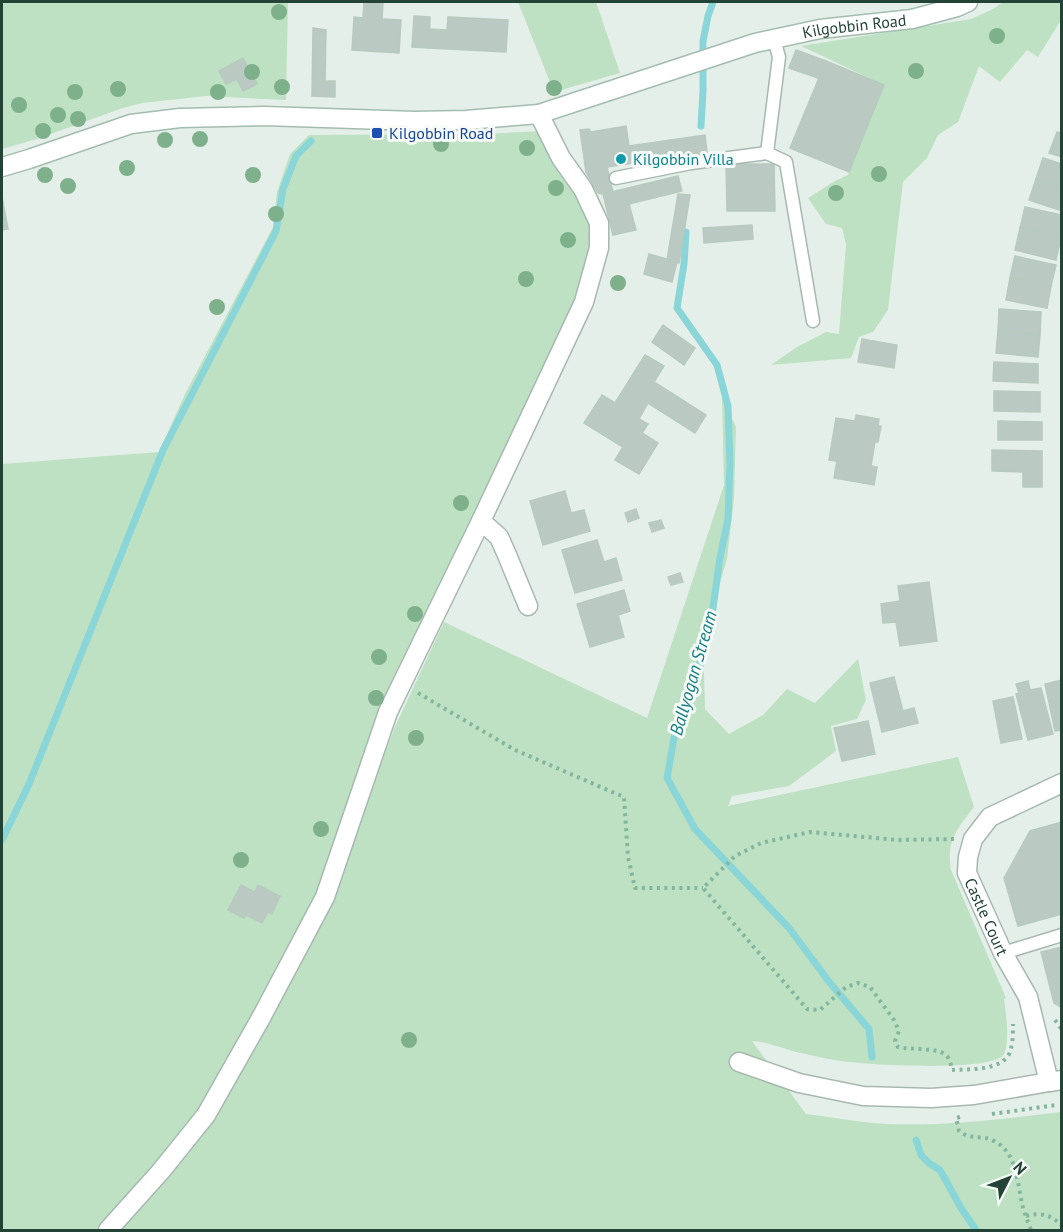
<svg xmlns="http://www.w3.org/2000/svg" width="1063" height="1232" font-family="'PT Sans',sans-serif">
<rect width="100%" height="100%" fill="#e5efe9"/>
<!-- green -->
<g fill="#bde1c2">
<path d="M 2,2 L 288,2 L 286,100 L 206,96 L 142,103 L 120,109 L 37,139 L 2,149 Z"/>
<path d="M 518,2 L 596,2 L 620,73 L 554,92 Z"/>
<path d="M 1003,2 L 1061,2 L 1061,20 L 1038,57 L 1027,50 L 1000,82 L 979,66 L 958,122 L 938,135 L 927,158 L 903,182 L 888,310 L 873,332 L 859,337 L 851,358 L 771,365 L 797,347 L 826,332 L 839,334 L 846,244 L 842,228 L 826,224 L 808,198 L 835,181 L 848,175 L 884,85 L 801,46 L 971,19 L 993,9 Z"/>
<path d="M 542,131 L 594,230 L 579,290 L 557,335 L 540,377 L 379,726 L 338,828 L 355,834 L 394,729 L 444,622 L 647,718 L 724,485 L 722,396 L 736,427 L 734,499 L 727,559 L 703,640 L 705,709 L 729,734 L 763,715 L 787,689 L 815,703 L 858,659 L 866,700 L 857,719 L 831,726 L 836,751 L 789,786 L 732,796 L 728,806 L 958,757 L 974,807 C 957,829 946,841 951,870 L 1006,998 L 1004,999 C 1006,1013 1010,1042 1004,1054 C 995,1072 872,1065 850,1062 C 837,1061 823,1058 810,1055 C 790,1052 771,1042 752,1041 L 806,1114 C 833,1117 861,1123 888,1124 C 947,1126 1004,1119 1061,1112 L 1061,1230 L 2,1230 L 2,464 L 159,452 L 186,392 L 273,227 L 277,192 L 290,154 L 309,135 L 485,134 Z"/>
</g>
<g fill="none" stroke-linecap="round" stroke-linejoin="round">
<!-- stream -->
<g stroke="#8ad5d7" stroke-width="7">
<path d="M 701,126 L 703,91 L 703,41 L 708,16 L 713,2"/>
<path d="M 686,232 L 684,264 L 677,308 L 717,365 L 728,406 L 730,462 L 728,519 L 720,558 L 711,622 L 696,676 L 675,732 L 667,778 L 695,829 L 789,928 L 830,983 L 869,1029 L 872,1057"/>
<path d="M 2,840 L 29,784 L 163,450 L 276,231 L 283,189 L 296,156 L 311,141"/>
<path d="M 916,1140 L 921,1155 L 930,1164 L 940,1170 L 961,1208 L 976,1230"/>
</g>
</g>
<!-- building -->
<g fill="#bacac2" stroke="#b7cabf" stroke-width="1.5">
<path d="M 364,2 L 383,2 L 382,19 L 401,20 L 399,53 L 352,50 L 354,17 L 363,18 Z"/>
<path d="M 414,16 L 430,17 L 429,48 L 412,47 Z"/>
<path d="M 448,17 L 508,20 L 506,52 L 429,48 L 430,29 L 447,30 Z"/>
<path d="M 313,28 L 326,30 L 325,81 L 335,81 L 335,97 L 312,96 Z"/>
<path d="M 796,50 L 826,61 L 818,78 L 789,68 Z"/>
<path d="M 243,58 L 257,84 L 243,91 L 237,79 L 226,84 L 219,71 Z"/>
<path d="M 826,61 L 884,85 L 849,172 L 790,148 Z"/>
<path d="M 626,126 L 629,146 L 705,135 L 707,152 L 607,167 L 613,192 L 603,194 L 598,193 L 586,172 L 580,130 L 589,129 L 591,132 Z"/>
<path d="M 1057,132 L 1062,133 L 1062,157 L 1049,153 Z"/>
<path d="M 1043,158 L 1062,164 L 1062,187 L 1036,179 Z"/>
<path d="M 726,164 L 774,164 L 775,211 L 727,211 Z"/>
<path d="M 678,176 L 682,191 L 629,204 L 636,230 L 613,235 L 603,194 Z"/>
<path d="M 1036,179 L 1062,187 L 1062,211 L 1029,200 Z"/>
<path d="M 678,194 L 690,195 L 679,263 L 667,260 Z"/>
<path d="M 2,197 L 8,229 L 2,230 Z"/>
<path d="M 1025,207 L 1062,215 L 1061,238 L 1020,228 Z"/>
<path d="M 752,225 L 753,239 L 704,243 L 703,228 Z"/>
<path d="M 1020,228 L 1061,238 L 1056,260 L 1015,250 Z"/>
<path d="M 649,254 L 677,262 L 672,282 L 644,274 Z"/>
<path d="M 1015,256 L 1056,265 L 1051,286 L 1010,278 Z"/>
<path d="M 1010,278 L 1051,286 L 1047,308 L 1006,300 Z"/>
<path d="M 999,309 L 1041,312 L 1040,335 L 998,331 Z"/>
<path d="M 663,325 L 695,348 L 684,365 L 652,342 Z"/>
<path d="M 998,331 L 1040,335 L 1038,357 L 996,353 Z"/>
<path d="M 862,339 L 897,345 L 894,368 L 858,362 Z"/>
<path d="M 645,355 L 664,366 L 654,382 L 706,415 L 695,433 L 648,403 L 639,419 L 648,424 L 642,433 L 658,443 L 639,474 L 615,460 L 623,447 L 584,423 L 602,395 L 615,403 Z"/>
<path d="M 994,362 L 1038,364 L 1038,383 L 993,381 Z"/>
<path d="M 994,391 L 1040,392 L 1040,412 L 994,411 Z"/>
<path d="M 856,415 L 879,419 L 878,426 L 881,426 L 878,442 L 875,442 L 871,466 L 877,467 L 874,485 L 834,478 L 837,461 L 829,460 L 836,418 L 855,421 Z"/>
<path d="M 998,421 L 1042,422 L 1042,440 L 998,440 Z"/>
<path d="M 992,450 L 1042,451 L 1042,487 L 1023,487 L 1023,472 L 992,471 Z"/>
<path d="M 565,491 L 571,513 L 584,510 L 590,531 L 543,545 L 530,501 Z"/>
<path d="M 636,509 L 639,518 L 628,522 L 625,513 Z"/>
<path d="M 661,520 L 664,528 L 652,532 L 649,523 Z"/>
<path d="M 597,540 L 604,562 L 616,558 L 622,580 L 575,593 L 562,550 Z"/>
<path d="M 680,573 L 683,582 L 671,585 L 668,577 Z"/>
<path d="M 929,582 L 937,641 L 900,646 L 896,622 L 883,623 L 881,604 L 900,601 L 898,586 Z"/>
<path d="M 624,590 L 630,611 L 618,615 L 624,637 L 590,647 L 577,604 Z"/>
<path d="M 894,677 L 903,711 L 914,708 L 918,723 L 882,732 L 870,683 Z"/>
<path d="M 1062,680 L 1062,730 L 1055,731 L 1045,684 Z"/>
<path d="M 1028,681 L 1030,690 L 1041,688 L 1053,734 L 1028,740 L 1016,694 L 1019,693 L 1016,684 Z"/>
<path d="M 1013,697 L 1022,739 L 1001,743 L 993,701 Z"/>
<path d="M 868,721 L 875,754 L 842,761 L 834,728 Z"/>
<path d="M 1062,822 L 1062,914 L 1018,926 L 1004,878 L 1030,831 Z"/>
<path d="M 241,885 L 255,892 L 258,885 L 280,896 L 272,914 L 268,912 L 262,923 L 246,915 L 244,918 L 228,910 Z"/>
<path d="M 1062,947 L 1062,1008 L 1054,1003 L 1041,952 Z"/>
</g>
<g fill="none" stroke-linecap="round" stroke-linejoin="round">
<!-- lane casing -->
<g stroke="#a7b8b0" stroke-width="15">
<g id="lane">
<path d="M 767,153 L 786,162 L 813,321"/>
<path d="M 616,178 L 691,163 L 767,153 L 779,57 L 774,39"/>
<path d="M 1003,953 L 1062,935"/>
</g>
</g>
<!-- street casing -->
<g stroke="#a7b8b0" stroke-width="21">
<g id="street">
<path d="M 481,521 L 499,537 L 507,555 L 528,606"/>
<path id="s1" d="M 1062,783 L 990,817 L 973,839 L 968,857 L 967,873 L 1003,953 L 1028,997 L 1049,1082 L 1062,1080"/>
<path d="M 739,1062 L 799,1083 L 863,1096 L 931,1098 L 974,1095 L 1049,1082"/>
<path d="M 108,1230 L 161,1171 L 206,1115 L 262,1016 L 325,897 L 388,712 L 481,521 L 584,302 L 599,248 L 599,223 L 583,189 L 561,158 L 539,114"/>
</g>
</g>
<!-- secondary casing -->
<g stroke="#a3bcb0" stroke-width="21">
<g id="secondary">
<path id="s2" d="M 2,167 L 29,159 L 131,124 L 180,118 L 264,116 L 415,121 L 466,120 L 539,114 L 755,43 L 820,29 L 912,19 L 957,7 L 968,2"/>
</g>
</g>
<!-- path -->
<g stroke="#84b59f" stroke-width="4" stroke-dasharray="3 4.5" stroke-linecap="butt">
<path d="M 418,693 L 515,750 L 624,797 L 628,857 L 635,888 L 703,888"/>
<path d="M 954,839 L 898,840 L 810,832 L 761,843 L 735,856 L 703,888 L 807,1009 L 820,1010 L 846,987 L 858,983 L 870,987 L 894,1020 L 899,1031 L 895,1041 L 898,1047 C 911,1050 939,1047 947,1056 C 950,1060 951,1065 952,1070 C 969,1069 1003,1071 1010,1052 C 1013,1043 1013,1033 1013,1024"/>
<path d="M 1055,1020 L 1062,1030"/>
<path d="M 992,1114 L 1056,1105"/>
<path d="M 960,1117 L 956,1118 L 959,1131 C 972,1141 981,1134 994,1141 C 1017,1152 1017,1182 1022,1203 C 1024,1213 1028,1222 1031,1230"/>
<path d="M 1026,1216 C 1041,1212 1052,1215 1062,1226"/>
</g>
<!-- lane -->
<use href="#lane" stroke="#fff" stroke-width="12"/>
<!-- street -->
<use href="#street" stroke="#fff" stroke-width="18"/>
<!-- secondary -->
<use href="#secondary" stroke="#fff" stroke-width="18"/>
</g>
<!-- trees -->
<g fill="#7eb08c">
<circle cx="279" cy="12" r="8"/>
<circle cx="997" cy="36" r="8"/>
<circle cx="916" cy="71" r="8"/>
<circle cx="252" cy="72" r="8"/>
<circle cx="282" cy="87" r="8"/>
<circle cx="554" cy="88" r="8"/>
<circle cx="118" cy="89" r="8"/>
<circle cx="75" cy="92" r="8"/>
<circle cx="218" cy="92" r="8"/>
<circle cx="19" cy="105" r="8"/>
<circle cx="58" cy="115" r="8"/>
<circle cx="78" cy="119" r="8"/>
<circle cx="43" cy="131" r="8"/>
<circle cx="200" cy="139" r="8"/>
<circle cx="165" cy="140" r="8"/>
<circle cx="441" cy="144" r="8"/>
<circle cx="527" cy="148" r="8"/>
<circle cx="127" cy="168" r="8"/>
<circle cx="879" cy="174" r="8"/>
<circle cx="45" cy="175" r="8"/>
<circle cx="253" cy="175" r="8"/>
<circle cx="68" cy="186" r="8"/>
<circle cx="556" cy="188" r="8"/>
<circle cx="836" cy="193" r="8"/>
<circle cx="276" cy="214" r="8"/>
<circle cx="568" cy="240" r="8"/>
<circle cx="526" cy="279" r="8"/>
<circle cx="618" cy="283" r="8"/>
<circle cx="217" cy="307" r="8"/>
<circle cx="461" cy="503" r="8"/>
<circle cx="415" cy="614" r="8"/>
<circle cx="379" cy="657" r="8"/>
<circle cx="376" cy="698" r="8"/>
<circle cx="416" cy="738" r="8"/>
<circle cx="321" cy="829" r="8"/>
<circle cx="241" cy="860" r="8"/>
<circle cx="409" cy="1040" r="8"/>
</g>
<!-- markers -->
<rect fill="#1a4fb4" stroke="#f6fbf8" stroke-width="2" x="371" y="127" width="12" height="12" rx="3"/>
<circle fill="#0f9aa8" stroke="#f6fbf8" stroke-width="2" cx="621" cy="159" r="6"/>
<g text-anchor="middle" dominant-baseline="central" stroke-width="6" stroke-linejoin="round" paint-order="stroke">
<!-- street labels -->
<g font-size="16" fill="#224336" stroke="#f6fbf8">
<text stroke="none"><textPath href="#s2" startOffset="873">Kilgobbin Road</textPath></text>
<text stroke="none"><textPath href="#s1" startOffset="190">Castle Court</textPath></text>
</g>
<!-- transit labels -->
<g font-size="16" fill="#164399" stroke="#f6fbf8" text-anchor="start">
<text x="389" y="133">Kilgobbin Road</text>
</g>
<!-- culture labels -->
<g font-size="16" fill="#0d838f" stroke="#f6fbf8" text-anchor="start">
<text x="633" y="159">Kilgobbin Villa</text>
</g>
<!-- water labels -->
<g font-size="18" font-style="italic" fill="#178084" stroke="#f6fbf8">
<text transform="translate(693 673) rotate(-74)">Ballyogan Stream</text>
</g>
</g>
<!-- border -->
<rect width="1063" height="1232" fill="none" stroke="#224336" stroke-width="6"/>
<!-- north arrow -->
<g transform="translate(1009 1178) rotate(48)" stroke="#f6fbf8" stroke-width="4.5" paint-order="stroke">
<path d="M0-4.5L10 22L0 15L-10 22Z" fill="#224336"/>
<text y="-9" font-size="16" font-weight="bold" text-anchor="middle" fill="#224336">N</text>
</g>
</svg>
